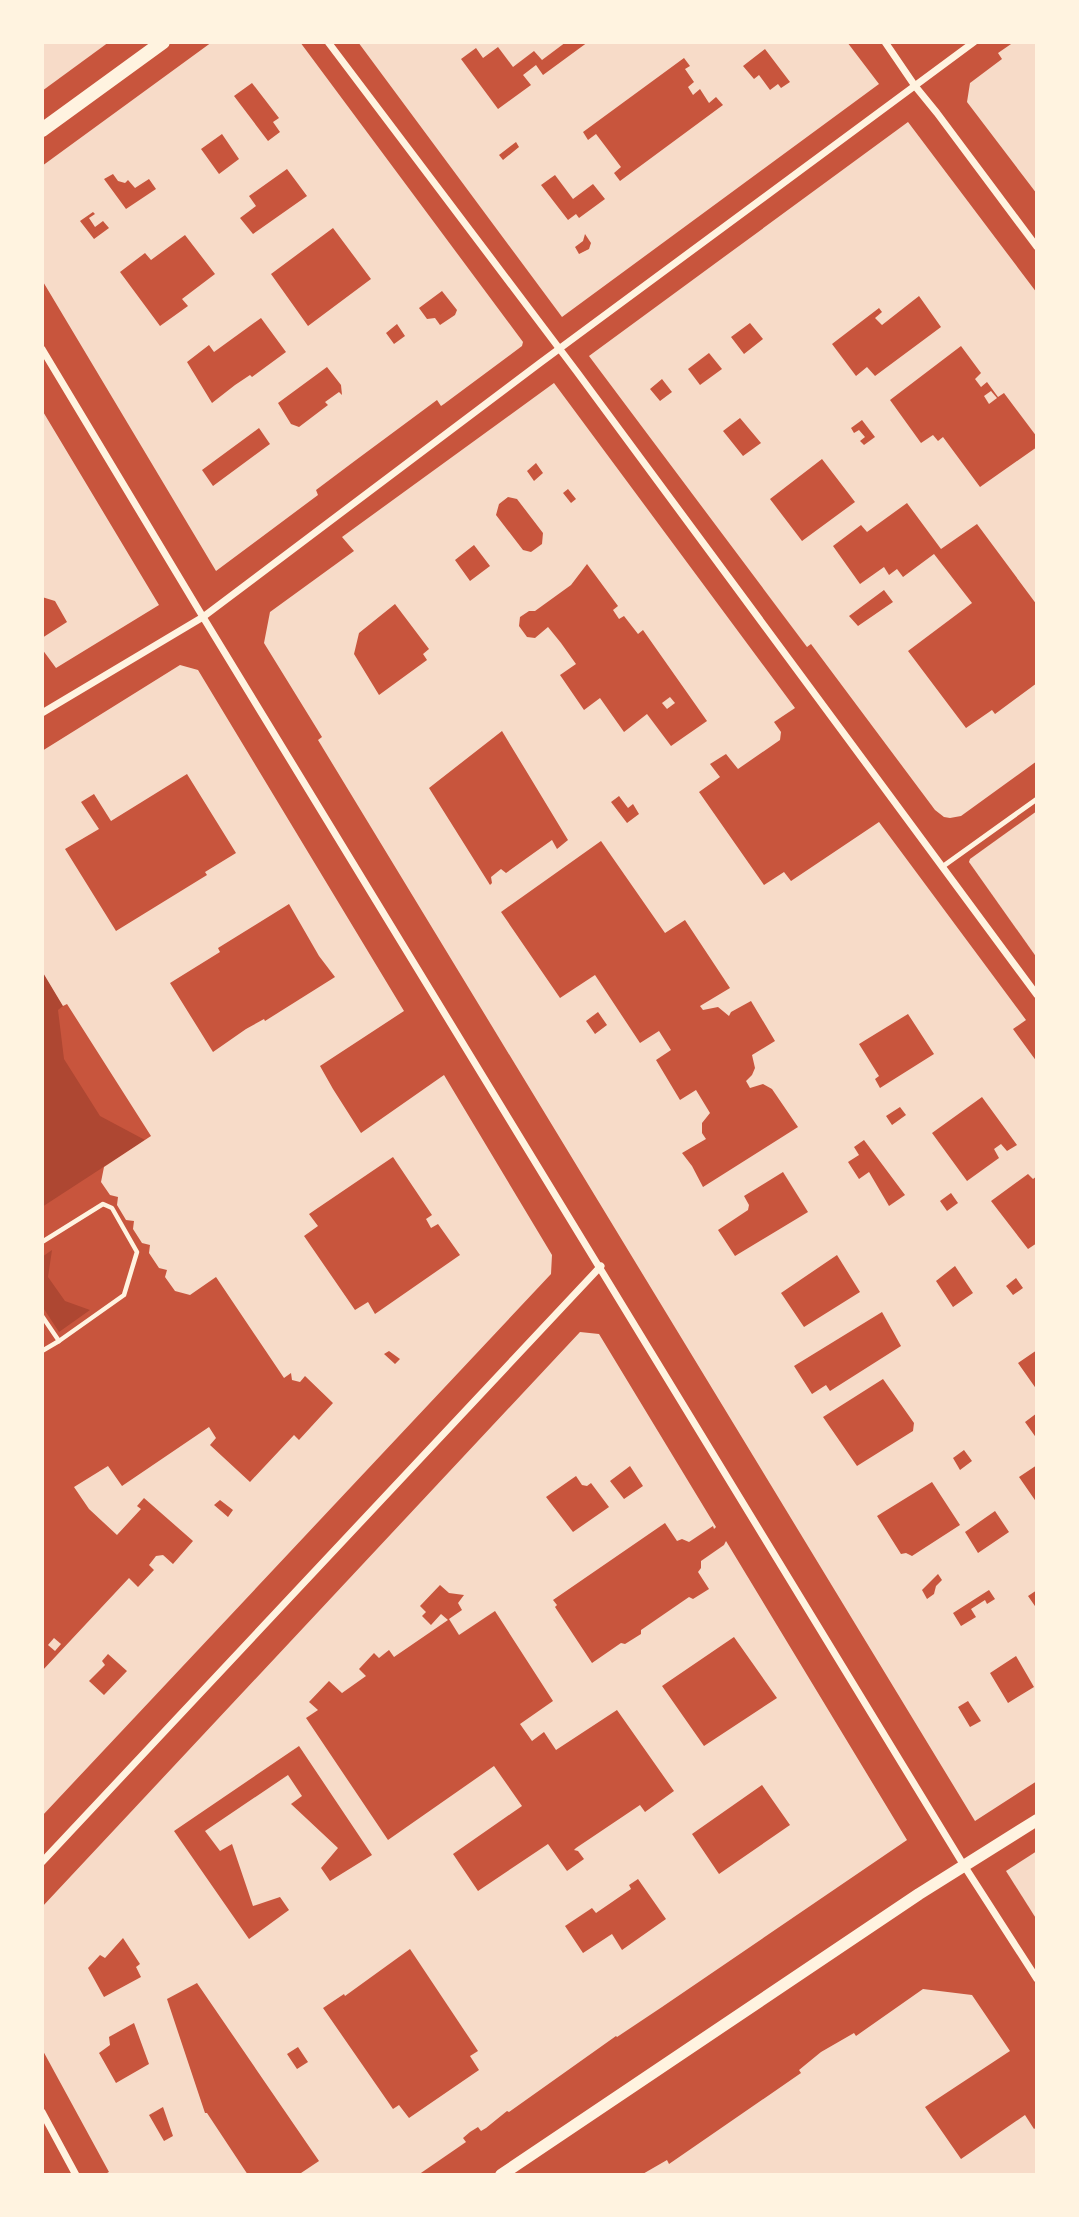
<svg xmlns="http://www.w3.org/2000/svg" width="1079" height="2217" font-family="'Exo 2',sans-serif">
<rect width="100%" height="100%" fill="#c8553d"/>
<!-- green -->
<g fill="#ae4732">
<path d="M 43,972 L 63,1006 L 58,1010 L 64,1059 L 100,1116 L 145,1140 L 42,1207 Z"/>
<path d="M 52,1250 L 48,1277 L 65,1301 L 90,1310 L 59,1332 L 42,1306 L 42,1257 Z"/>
</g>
<!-- building -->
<g fill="#f7dbc8" fill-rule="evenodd">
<path d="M 42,42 L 109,42 L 42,91 Z"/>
<path d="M 212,42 L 300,42 L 523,342 L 522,346 L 444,404 L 441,406 L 437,400 L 356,460 L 316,490 L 318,495 L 216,571 L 42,280 L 42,166 ZM 252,83 L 279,118 L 273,122 L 280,132 L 268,141 L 234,96 ZM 222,134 L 239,159 L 219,174 L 201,149 ZM 287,169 L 307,196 L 253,234 L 240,218 L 256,206 L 249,196 ZM 113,174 L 118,181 L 125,183 L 128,180 L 135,188 L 149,179 L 156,189 L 126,209 L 104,179 ZM 93,212 L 95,214 L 89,218 L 95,227 L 103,221 L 109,228 L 94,239 L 80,221 ZM 333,228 L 371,279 L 308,326 L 271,274 ZM 185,235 L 215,274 L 182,299 L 188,306 L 160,326 L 120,272 L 145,253 L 151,260 ZM 442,291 L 457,310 L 455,315 L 440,325 L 435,318 L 427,319 L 419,308 ZM 261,318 L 286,352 L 252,377 L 250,375 L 235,385 L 212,403 L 187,362 L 209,345 L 214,352 ZM 397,324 L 405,336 L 394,344 L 386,333 ZM 327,367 L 341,385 L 342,395 L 339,392 L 325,402 L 328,405 L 299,427 L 291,424 L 278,403 ZM 259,428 L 270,444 L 213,486 L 202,470 Z"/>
<path d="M 358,42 L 566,42 L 542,60 L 534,51 L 513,67 L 498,47 L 483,58 L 476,48 L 461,59 L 498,109 L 531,85 L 523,75 L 536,65 L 543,75 L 588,42 L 847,42 L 879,84 L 562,317 ZM 765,49 L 790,82 L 781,88 L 778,84 L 770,90 L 759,75 L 754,79 L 743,66 ZM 684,58 L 690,66 L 685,69 L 694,82 L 688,87 L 693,95 L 700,89 L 709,103 L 716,97 L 723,105 L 620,181 L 614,173 L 621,167 L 596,134 L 588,140 L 583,132 ZM 516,142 L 519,147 L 503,160 L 499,155 ZM 555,175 L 573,199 L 593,184 L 605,199 L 579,218 L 576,214 L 568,220 L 541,185 ZM 585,234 L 591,243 L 589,249 L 579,254 L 575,247 L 583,241 Z"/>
<path d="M 1014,42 L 1037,42 L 1037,194 L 967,102 L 970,83 L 1002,59 L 998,53 Z"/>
<path d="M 908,122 L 1037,293 L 1037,437 L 1004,393 L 998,397 L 987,382 L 981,387 L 975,379 L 981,373 L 961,346 L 890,400 L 921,443 L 933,435 L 938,441 L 943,437 L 980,487 L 1037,447 L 1037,605 L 977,524 L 941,549 L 907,503 L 867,532 L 861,525 L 833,546 L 860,584 L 884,567 L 889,575 L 897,569 L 903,577 L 934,554 L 972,603 L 908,651 L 966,728 L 992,710 L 995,714 L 1037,683 L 1037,761 L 961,816 L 950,818 L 944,817 L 935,810 L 811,644 L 807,647 L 589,356 ZM 919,296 L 941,327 L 875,376 L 867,367 L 856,376 L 832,344 L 879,308 L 882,312 L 875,318 L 882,325 ZM 750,323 L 763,339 L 744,354 L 731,337 ZM 709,353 L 722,369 L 700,385 L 688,369 ZM 662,379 L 672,392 L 660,401 L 650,389 ZM 740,418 L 761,443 L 743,456 L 723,431 ZM 862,420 L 875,437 L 864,445 L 860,441 L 865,437 L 859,430 L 854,433 L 851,428 ZM 822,459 L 855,502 L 802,541 L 770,499 ZM 884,590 L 893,602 L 858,626 L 849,616 Z"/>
<path d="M 554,383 L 795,708 L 774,722 L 781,732 L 780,740 L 738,769 L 726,754 L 710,764 L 720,777 L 699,792 L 764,885 L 784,872 L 791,881 L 879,822 L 1026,1020 L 1013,1029 L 1037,1062 L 1037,1176 L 1033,1179 L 1028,1174 L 991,1201 L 1028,1249 L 1037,1243 L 1037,1350 L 1018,1363 L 1037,1390 L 1037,1413 L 1025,1422 L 1037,1439 L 1037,1465 L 1019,1477 L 1037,1503 L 1037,1590 L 1028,1596 L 1037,1609 L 1037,1781 L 975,1821 L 318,740 L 322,737 L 264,643 L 270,612 L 354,551 L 342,537 ZM 536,463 L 543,473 L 534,481 L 527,471 ZM 568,489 L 576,499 L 571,503 L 563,493 ZM 508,497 L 517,499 L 543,533 L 542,544 L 531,552 L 523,550 L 496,515 L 499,504 ZM 474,545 L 490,566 L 470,581 L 455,560 ZM 587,564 L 618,606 L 613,610 L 619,619 L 624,616 L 638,634 L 643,630 L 707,721 L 671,746 L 647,714 L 624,732 L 600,698 L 584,710 L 560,675 L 576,664 L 561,643 L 548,627 L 535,638 L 527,637 L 519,626 L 520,617 L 529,611 L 535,611 L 571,585 ZM 395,604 L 429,649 L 423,654 L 427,660 L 379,695 L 354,654 L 359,633 ZM 502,731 L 568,840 L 557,849 L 552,840 L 506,873 L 501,869 L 491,877 L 492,883 L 490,885 L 429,788 ZM 619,796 L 628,808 L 633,804 L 639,814 L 627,823 L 611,802 ZM 601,841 L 665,933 L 685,920 L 730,988 L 700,1006 L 703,1010 L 718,1007 L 729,1016 L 731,1012 L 751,1001 L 775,1041 L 752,1055 L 755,1068 L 752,1075 L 746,1081 L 750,1088 L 763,1084 L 772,1089 L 798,1127 L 703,1187 L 692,1166 L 682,1153 L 706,1139 L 702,1133 L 702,1123 L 710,1113 L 696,1090 L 680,1100 L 656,1060 L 671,1050 L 659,1031 L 640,1043 L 595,975 L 560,998 L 501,912 ZM 598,1012 L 607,1025 L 595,1034 L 586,1021 ZM 908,1014 L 934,1054 L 880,1088 L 875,1079 L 879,1076 L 859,1044 ZM 982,1097 L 1017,1145 L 1007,1151 L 1001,1144 L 994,1149 L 999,1158 L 967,1181 L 932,1133 ZM 900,1107 L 906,1115 L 892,1125 L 886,1116 ZM 864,1140 L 905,1195 L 889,1206 L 869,1172 L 859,1179 L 848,1162 L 859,1155 L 854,1147 ZM 783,1172 L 808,1212 L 735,1256 L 718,1230 L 748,1210 L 749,1205 L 744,1196 ZM 951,1193 L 958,1203 L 947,1211 L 940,1201 ZM 837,1255 L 860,1292 L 804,1327 L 781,1293 ZM 955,1266 L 973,1293 L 953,1307 L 936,1281 ZM 1016,1278 L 1023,1288 L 1013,1295 L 1006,1286 ZM 882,1312 L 901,1346 L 830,1391 L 826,1385 L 812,1394 L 794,1366 ZM 883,1379 L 914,1423 L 913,1431 L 857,1466 L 823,1417 ZM 964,1450 L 972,1461 L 960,1470 L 953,1458 ZM 932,1482 L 960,1525 L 912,1556 L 906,1553 L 901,1554 L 877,1516 ZM 995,1511 L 1009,1532 L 978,1553 L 965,1532 ZM 938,1574 L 942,1580 L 936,1586 L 934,1594 L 927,1599 L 922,1590 ZM 989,1590 L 995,1599 L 987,1604 L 985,1600 L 971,1609 L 976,1617 L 961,1626 L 953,1613 ZM 1016,1656 L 1034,1687 L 1008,1703 L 990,1673 ZM 968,1701 L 981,1721 L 970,1727 L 958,1707 Z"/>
<path d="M 991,391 L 997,398 L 989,404 L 984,396 Z"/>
<path d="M 42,410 L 159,605 L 56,668 L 42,649 L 42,638 L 67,622 L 55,601 L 42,597 Z"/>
<path d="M 180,665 L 198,670 L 404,1011 L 320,1066 L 333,1089 L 361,1133 L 444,1075 L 552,1255 L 551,1274 L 42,1816 L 42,1671 L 129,1578 L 138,1587 L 154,1570 L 149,1565 L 156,1556 L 163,1555 L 173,1564 L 193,1541 L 144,1498 L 137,1506 L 141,1509 L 117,1535 L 89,1509 L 74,1487 L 108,1466 L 122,1486 L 209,1427 L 216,1438 L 210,1445 L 250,1482 L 294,1435 L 299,1440 L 333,1403 L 305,1376 L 300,1382 L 292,1380 L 291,1373 L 284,1378 L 216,1277 L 190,1295 L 175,1291 L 165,1277 L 167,1270 L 159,1268 L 149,1253 L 150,1245 L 142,1243 L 133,1229 L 134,1221 L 126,1220 L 117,1205 L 118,1197 L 110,1195 L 101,1182 L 104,1167 L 151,1136 L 67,1004 L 63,1006 L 42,971 L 42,751 ZM 187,774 L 236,853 L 205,872 L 207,875 L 116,931 L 65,849 L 99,829 L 81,802 L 94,794 L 111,821 ZM 289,904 L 319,956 L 335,977 L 265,1021 L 264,1019 L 246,1029 L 213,1052 L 170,983 L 220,952 L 218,948 ZM 393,1157 L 432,1215 L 426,1219 L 431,1228 L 438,1224 L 460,1255 L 375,1314 L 368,1302 L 355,1310 L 304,1236 L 318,1226 L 309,1214 ZM 389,1351 L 400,1359 L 395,1364 L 384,1354 ZM 220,1500 L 233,1510 L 228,1517 L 214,1505 ZM 108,1654 L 127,1671 L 104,1695 L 89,1681 L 105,1665 L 102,1661 Z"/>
<path d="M 670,697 L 675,703 L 667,709 L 662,703 Z"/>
<path d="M 1037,811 L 1037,958 L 969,862 L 970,859 Z"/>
<path d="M 580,1332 L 599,1334 L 716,1527 L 714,1529 L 713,1526 L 689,1542 L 682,1539 L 677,1541 L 665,1523 L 553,1600 L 557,1605 L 555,1607 L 592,1663 L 621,1643 L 625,1644 L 641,1634 L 641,1630 L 689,1597 L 693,1599 L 709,1589 L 698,1572 L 701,1568 L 701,1561 L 724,1545 L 726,1541 L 907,1840 L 662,2007 L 617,2037 L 616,2036 L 509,2112 L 507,2111 L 486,2128 L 481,2131 L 478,2127 L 470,2132 L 463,2138 L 466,2142 L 418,2175 L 298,2175 L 319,2161 L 197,1983 L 167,1999 L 205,2113 L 207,2113 L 248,2175 L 103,2175 L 109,2172 L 42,2049 L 42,1907 ZM 630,1466 L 643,1486 L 624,1499 L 610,1481 ZM 576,1476 L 582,1485 L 587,1486 L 591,1483 L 609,1507 L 573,1532 L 546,1497 ZM 440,1585 L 449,1593 L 464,1595 L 458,1603 L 462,1610 L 449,1619 L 459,1635 L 495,1611 L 553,1701 L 520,1724 L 532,1741 L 544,1732 L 556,1750 L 617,1710 L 674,1791 L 645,1812 L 640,1805 L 576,1848 L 574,1850 L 578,1851 L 584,1859 L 567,1871 L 548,1844 L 478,1891 L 453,1854 L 522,1806 L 494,1766 L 388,1840 L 306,1718 L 318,1710 L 309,1702 L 329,1681 L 342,1693 L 366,1676 L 359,1669 L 374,1653 L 379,1658 L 389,1650 L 394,1657 L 448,1620 L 441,1614 L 431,1625 L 422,1616 L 426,1612 L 420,1606 ZM 734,1637 L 777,1698 L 704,1746 L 662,1686 ZM 299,1746 L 372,1855 L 330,1881 L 321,1868 L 338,1848 L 291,1804 L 302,1796 L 288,1775 L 205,1831 L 220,1851 L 232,1844 L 253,1906 L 280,1897 L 289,1910 L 249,1939 L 174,1831 ZM 762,1785 L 790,1825 L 719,1874 L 692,1834 ZM 638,1879 L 666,1919 L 622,1950 L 612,1934 L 583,1953 L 565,1926 L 592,1908 L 596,1913 L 631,1889 L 629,1885 ZM 123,1938 L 140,1964 L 136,1967 L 141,1977 L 104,1997 L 88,1968 L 100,1955 L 105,1958 ZM 410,1949 L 478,2051 L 470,2056 L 479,2070 L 409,2118 L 399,2105 L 393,2109 L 323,2008 L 344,1994 L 345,1996 ZM 134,2023 L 149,2064 L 116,2083 L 99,2053 L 110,2045 L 109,2037 ZM 298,2047 L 308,2062 L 297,2069 L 287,2054 ZM 163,2107 L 173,2136 L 164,2141 L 149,2115 Z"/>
<path d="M 54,1638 L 61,1644 L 55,1651 L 48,1645 Z"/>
<path d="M 1037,1851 L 1037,1920 L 1006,1871 Z"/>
<path d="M 923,1989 L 972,1995 L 1010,2051 L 925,2107 L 961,2159 L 1025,2115 L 1034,2129 L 1037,2127 L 1037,2175 L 641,2175 L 667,2160 L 669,2164 L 801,2073 L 799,2070 L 821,2052 L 854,2033 L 856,2036 Z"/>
</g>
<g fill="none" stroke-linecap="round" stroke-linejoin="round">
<!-- path -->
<g stroke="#fff3e0" stroke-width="4.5">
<path d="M 42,1242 L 103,1204 L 112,1208 L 137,1252 L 124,1295 L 59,1341"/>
<path d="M 42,1316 L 59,1341 L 42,1351"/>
</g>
<!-- service -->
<path stroke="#fff3e0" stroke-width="5" d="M 942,867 L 1037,799"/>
<!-- minor -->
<g stroke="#fff3e0" stroke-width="7">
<path d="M 328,42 L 577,372 L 1037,995"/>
<path d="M 885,42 L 915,86 L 937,113 L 1037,247"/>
<path d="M 42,349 L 203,617 L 963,1864 L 1037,1979"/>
<path d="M 42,713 L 203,617 L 540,363 L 974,42"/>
<path d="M 42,1862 L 601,1266"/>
<path d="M 42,2112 L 76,2175"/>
</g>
<!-- tertiary -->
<path stroke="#fff3e0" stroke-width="12" d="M 501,2175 L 919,1894 L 1037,1820"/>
<!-- secondary -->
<path stroke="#fff3e0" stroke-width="14" d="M 42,130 L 163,42"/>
</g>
<!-- border -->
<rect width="1079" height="2217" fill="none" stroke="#fff3e0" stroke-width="88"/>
</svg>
